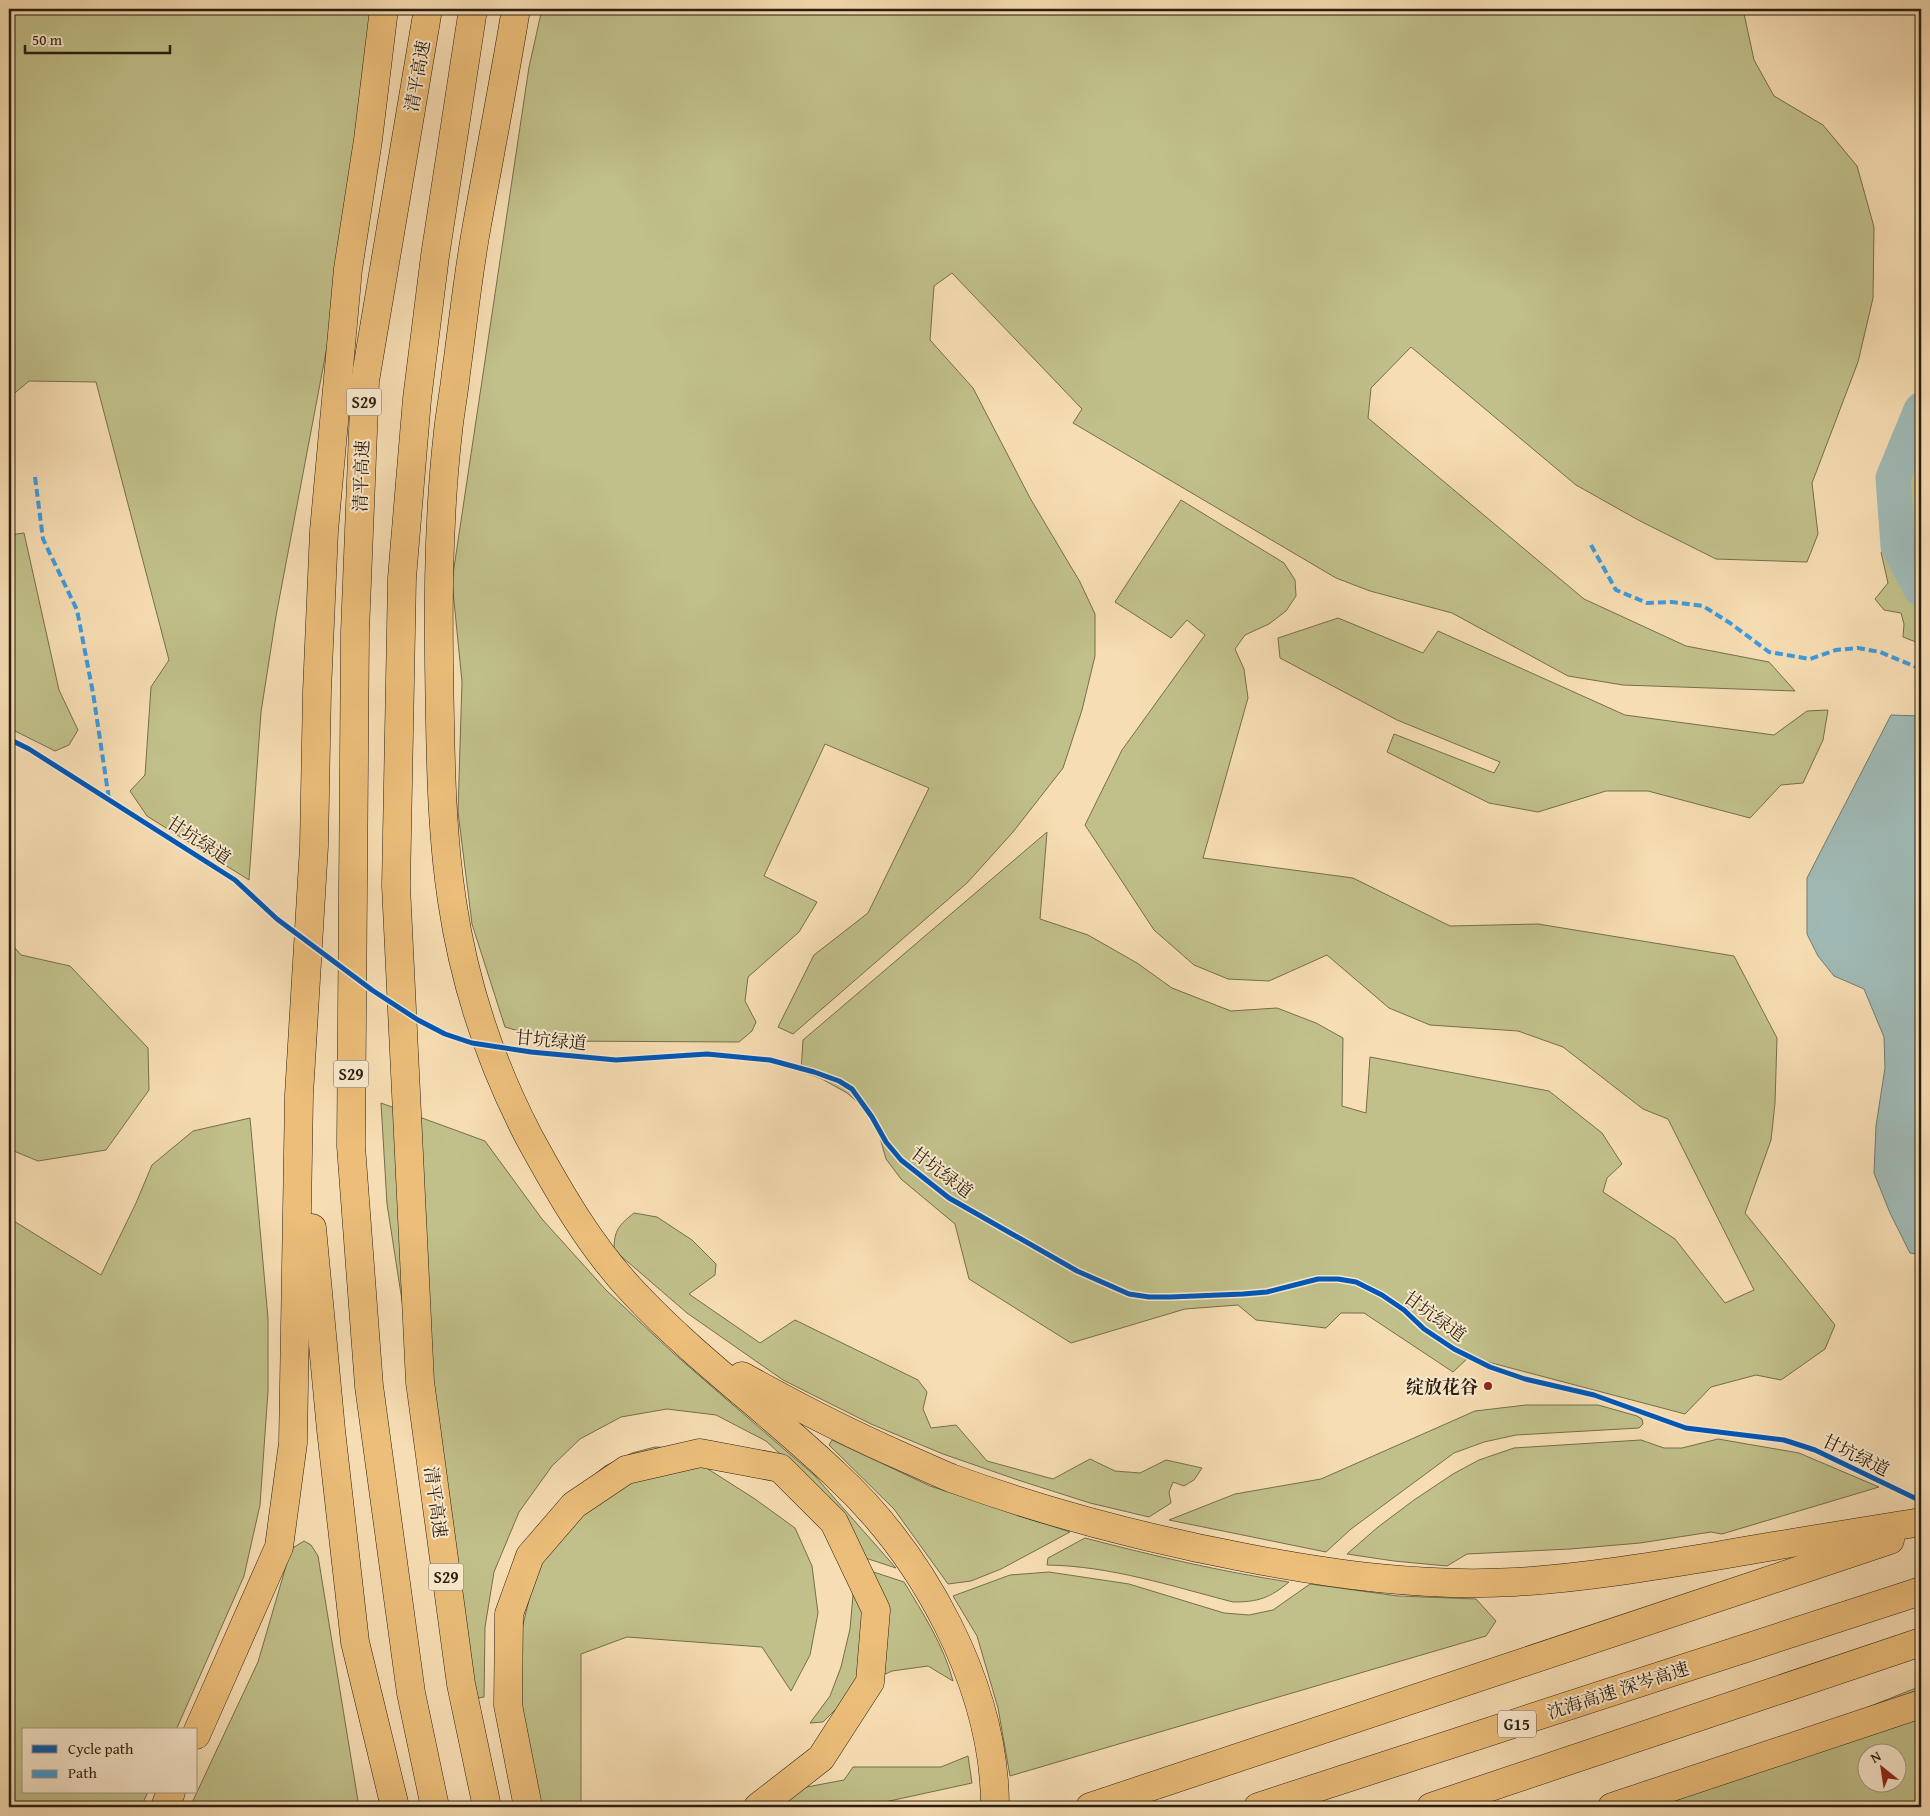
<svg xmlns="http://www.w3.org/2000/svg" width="1930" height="1816" font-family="'Gentium Book Plus','Noto Serif SC',serif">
<rect width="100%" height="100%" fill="#f7ddb3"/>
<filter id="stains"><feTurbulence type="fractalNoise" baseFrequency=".004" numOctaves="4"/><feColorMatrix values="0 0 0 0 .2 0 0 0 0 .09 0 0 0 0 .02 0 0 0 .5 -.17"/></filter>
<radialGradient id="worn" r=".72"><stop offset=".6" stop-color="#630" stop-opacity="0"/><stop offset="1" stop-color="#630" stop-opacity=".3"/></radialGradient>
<!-- green -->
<g fill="#c1c08a" stroke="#756e4c" fill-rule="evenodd">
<path d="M 9,9 L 391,9 L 276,616 L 261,712 L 249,880 L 147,816 L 130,791 L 145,775 L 151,687 L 169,660 L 96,382 L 29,381 L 9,398 Z"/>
<path d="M 542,9 L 1743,9 L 1754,60 L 1774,96 L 1823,125 L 1857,166 L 1874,227 L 1873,298 L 1858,362 L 1812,483 L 1818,534 L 1807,562 L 1716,559 L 1640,521 L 1576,485 L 1411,347 L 1371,388 L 1368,418 L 1584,599 L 1686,646 L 1769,662 L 1795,691 L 1623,685 L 1568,676 L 1452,613 L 1370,591 L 1336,578 L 1073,423 L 1082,409 L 952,273 L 934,286 L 930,340 L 973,388 L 1030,498 L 1080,582 L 1095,614 L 1095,656 L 1082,710 L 1063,768 L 1013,832 L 967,883 L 793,1034 L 778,1027 L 814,955 L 868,913 L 929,788 L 825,744 L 764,876 L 817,902 L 799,932 L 748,977 L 745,1001 L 756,1022 L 752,1031 L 739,1042 L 553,1041 L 505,1027 L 472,924 L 458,812 L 462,682 L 452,581 L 529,67 Z"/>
<path d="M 1921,410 L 1921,644 L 1903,637 L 1904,624 L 1901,613 L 1884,610 L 1875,599 L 1888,583 L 1881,552 L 1898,546 L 1893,478 Z"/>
<path d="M 1181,500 L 1284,563 L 1295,580 L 1296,596 L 1286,611 L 1269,624 L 1245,635 L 1235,649 L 1244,669 L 1248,698 L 1203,858 L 1353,878 L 1450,926 L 1538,924 L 1734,956 L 1777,1038 L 1775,1103 L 1771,1140 L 1745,1213 L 1835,1325 L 1825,1349 L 1781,1380 L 1756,1375 L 1711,1387 L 1685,1414 L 1469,1357 L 1453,1372 L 1364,1313 L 1341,1313 L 1326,1328 L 1256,1320 L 1238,1305 L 1185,1309 L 1071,1343 L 969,1279 L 955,1224 L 901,1179 L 886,1159 L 874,1116 L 847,1093 L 822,1079 L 801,1071 L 803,1040 L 1047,832 L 1040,919 L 1088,935 L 1137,963 L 1172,988 L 1231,1011 L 1277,1008 L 1316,1023 L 1343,1038 L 1342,1106 L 1366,1113 L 1370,1057 L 1549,1091 L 1602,1133 L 1622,1164 L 1607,1178 L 1603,1192 L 1675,1239 L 1725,1303 L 1754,1290 L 1668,1119 L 1643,1109 L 1563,1047 L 1518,1031 L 1430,1025 L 1389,1008 L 1327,955 L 1269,981 L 1228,979 L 1194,965 L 1154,930 L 1085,825 L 1122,750 L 1205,635 L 1187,620 L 1171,638 L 1115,602 Z"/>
<path d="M 24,533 L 59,690 L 78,730 L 69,745 L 55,751 L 9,728 L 9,535 Z"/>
<path d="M 1338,618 L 1423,653 L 1438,631 L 1625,715 L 1774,735 L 1807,711 L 1828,710 L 1823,740 L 1803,783 L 1781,785 L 1750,818 L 1648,791 L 1606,791 L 1538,812 L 1489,803 L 1387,752 L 1394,734 L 1494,773 L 1500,762 L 1397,720 L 1280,658 L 1278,638 Z"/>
<path d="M 9,941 L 21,955 L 70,966 L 148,1048 L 149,1090 L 106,1150 L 38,1161 L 9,1149 Z"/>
<path d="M 381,1103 L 485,1141 L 542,1219 L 606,1290 L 673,1353 L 814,1475 L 896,1568 L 844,1551 L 802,1474 L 766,1441 L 716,1415 L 667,1409 L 621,1417 L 580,1439 L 552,1466 L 519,1512 L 494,1572 L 485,1627 L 484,1697 L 473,1699 L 405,1320 L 387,1204 Z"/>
<path d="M 250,1118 L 268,1318 L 268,1391 L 260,1505 L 244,1576 L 176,1730 L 24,1730 L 24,1792 L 148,1792 L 141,1807 L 9,1807 L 9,1218 L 101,1275 L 136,1203 L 152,1165 L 193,1131 Z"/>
<path d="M 634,1213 L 657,1217 L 692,1240 L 716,1264 L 715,1275 L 689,1294 L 760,1343 L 795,1320 L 918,1380 L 927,1392 L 923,1409 L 931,1428 L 956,1425 L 987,1461 L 1053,1479 L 1090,1459 L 1115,1471 L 1140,1473 L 1166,1460 L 1202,1468 L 1194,1480 L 1184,1486 L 1173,1482 L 1169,1492 L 1171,1503 L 1149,1517 L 1090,1503 L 1018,1480 L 943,1454 L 871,1424 L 783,1380 L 687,1313 L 614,1250 C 614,1230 619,1225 634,1213 Z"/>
<path d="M 1526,1405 L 1598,1405 L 1637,1416 L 1642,1419 L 1643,1424 L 1639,1428 L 1516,1435 L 1484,1442 L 1454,1453 L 1351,1529 L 1326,1552 L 1169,1520 L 1235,1494 L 1321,1479 L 1475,1411 Z"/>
<path d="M 1718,1439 L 1799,1453 L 1879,1487 L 1722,1534 L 1711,1532 L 1640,1543 L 1570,1549 L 1467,1554 L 1447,1566 L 1394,1561 L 1347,1554 L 1378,1527 L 1414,1500 L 1453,1474 L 1479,1460 L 1514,1448 L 1641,1440 L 1664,1448 L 1682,1448 Z"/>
<path d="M 832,1440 L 930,1486 L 1070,1532 L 1001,1569 L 971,1581 L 948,1584 L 894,1509 L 829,1445 Z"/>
<path d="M 655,1447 L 675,1448 L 755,1499 L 795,1528 L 812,1566 L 818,1613 L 810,1655 L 791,1691 L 762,1647 L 627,1637 L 581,1654 L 581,1807 L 532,1807 L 515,1707 L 519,1641 L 536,1571 L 582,1485 L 605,1466 L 632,1453 Z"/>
<path d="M 1085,1538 C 1154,1556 1219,1571 1289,1582 C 1270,1598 1258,1602 1233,1602 C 1171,1586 1111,1566 1047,1565 L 1048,1558 Z"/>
<path d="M 304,1541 L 311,1545 L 318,1556 L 359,1807 L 190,1807 L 258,1662 L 291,1549 Z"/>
<path d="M 846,1563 L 904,1582 C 923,1613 944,1646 953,1681 L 928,1666 L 892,1671 L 859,1686 L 823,1722 L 810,1723 L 830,1696 L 841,1667 L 850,1629 L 853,1595 Z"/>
<path d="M 1049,1572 L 1129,1584 L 1224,1613 L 1249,1615 L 1273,1610 L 1310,1584 L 1398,1596 L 1476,1599 L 1496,1621 L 1486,1636 L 1010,1776 L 998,1708 L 977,1636 L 953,1596 L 1010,1575 Z"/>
<path d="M 1921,1686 L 1921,1807 L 1598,1807 L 1773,1745 ZM 1868,1754 L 1898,1754 L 1898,1784 L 1868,1784 Z"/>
<path d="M 968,1756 L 972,1783 L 862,1807 L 775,1807 L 796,1789 L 844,1780 L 853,1767 L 941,1767 Z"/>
</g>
<!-- water -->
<path fill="#a0bab6" stroke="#707b73" d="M 1891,715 L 1921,716 L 1921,1255 L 1910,1253 L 1890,1213 L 1874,1173 L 1876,1126 L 1885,1068 L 1884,1037 L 1864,989 L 1834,976 L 1818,956 L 1807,934 L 1807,878 Z"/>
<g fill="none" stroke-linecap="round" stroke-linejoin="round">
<!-- river -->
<path stroke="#a0bab6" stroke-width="35" d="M 1921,410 L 1893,478 L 1898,546 L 1921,589"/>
<!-- motorway casing -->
<g stroke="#291d0e" stroke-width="29">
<g id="motorway">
<path d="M 428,9 L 365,381 L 355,632 L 351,1146 L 369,1386 L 411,1693 L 435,1807"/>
<path d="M 473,9 L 435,256 L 417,399 L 402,578 L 396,886 L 420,1382 L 461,1684 L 487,1807"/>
<path d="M 516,9 C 504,81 490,153 477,225 C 468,274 463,323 456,373 C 454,393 450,412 448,432 C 437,528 438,625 440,721 C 441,781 443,842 452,901 C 464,982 491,1064 529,1137 C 559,1192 591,1248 635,1294 C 696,1359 770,1412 835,1474 C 923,1555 995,1685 995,1807"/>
<path d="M 312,1228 L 331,1430 L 355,1642 L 395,1807"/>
<path d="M 742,1376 C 794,1405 846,1432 901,1456 C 917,1463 934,1471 951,1478 C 1047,1513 1147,1539 1247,1558 C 1336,1575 1424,1587 1515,1582 C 1582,1578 1649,1567 1716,1556 C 1784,1544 1853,1533 1921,1522"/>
<path d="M 196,1735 L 279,1547 L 293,1443 L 299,1095 L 314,846 L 317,691 L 324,531 L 348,269 L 368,140 L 384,9"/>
<path d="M 165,1807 L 171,1792"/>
<path d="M 528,1807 L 508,1705 L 509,1614 L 530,1556 L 574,1505 L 626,1470 L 700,1453 L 780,1468 L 834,1522 L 876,1610 L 870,1682 L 821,1758 L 758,1807"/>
<path d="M 1090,1807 L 1890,1540"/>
<path d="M 1258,1807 L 1921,1591"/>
<path d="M 1431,1807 L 1921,1642"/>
<path d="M 1612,1807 L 1921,1704"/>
</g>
</g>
<!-- motorway -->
<use href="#motorway" stroke="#ecbe7a" stroke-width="28"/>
<!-- quiet -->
<g stroke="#3d9bde" stroke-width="4" stroke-dasharray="8 4" stroke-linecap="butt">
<path d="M 35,477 L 43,539 L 77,610 L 93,693 L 109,799"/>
<path d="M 1591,545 L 1616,590 L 1647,603 L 1672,602 L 1703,606 L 1730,623 L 1769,652 L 1810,659 L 1836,650 L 1858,648 L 1880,652 L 1921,669"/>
</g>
<!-- cycleway casing -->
<g stroke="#fae9ce" stroke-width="8">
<path id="cycleway" d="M 9,739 L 29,749 L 235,880 L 277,919 L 372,990 L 418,1020 L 445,1034 L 472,1043 L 531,1052 L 616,1060 L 707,1054 L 770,1060 L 814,1072 L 839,1081 L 852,1089 L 872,1117 L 886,1142 L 901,1160 L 949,1198 L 1077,1271 L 1129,1294 L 1149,1297 L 1170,1297 L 1243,1294 L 1267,1292 L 1318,1279 L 1338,1279 L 1356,1282 L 1382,1295 L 1404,1310 L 1424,1329 L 1454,1349 L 1490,1367 L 1525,1379 L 1594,1395 L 1686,1428 L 1784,1440 L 1815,1450 L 1921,1501"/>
</g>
<!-- cycleway -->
<use href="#cycleway" stroke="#0057b8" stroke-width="5"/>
</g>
<!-- markers -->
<circle fill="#8f2418" stroke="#fae9ce" stroke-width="2" cx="1488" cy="1386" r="5"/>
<g text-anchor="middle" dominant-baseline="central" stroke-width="4" stroke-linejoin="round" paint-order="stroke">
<!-- shield labels -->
<g fill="#fae9ce" stroke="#685a48" stroke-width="1">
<rect x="346.5" y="388.5" width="35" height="27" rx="4"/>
<rect x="333.5" y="1060.5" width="35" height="27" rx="4"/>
<rect x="428.5" y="1563.5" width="35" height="27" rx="4"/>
<rect x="1498" y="1710.5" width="38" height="27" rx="4"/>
</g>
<g font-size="16" font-weight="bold" fill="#291d0e">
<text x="364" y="402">S29</text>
<text x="351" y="1074">S29</text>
<text x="446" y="1577">S29</text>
<text x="1517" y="1724">G15</text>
</g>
<!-- street labels -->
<g font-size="18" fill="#291d0e" stroke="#fae9ce">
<text transform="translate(417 76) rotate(-80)">清平高速</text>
<text transform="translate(361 476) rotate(-88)">清平高速</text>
<text transform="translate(199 840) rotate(33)">甘坑绿道</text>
<text transform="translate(551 1040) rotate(5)">甘坑绿道</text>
<text transform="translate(942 1172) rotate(37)">甘坑绿道</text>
<text transform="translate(1435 1316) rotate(36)">甘坑绿道</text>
<text transform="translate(1856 1455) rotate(26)">甘坑绿道</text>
<text transform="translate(436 1502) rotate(82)">清平高速</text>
<text transform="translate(1618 1690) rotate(-18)">沈海高速 深岑高速</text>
</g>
<!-- poi labels -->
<g font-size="18" font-weight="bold" fill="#291d0e" stroke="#fae9ce" text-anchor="end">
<text x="1478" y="1386">绽放花谷</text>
</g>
</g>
<!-- margin -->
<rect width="1930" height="1816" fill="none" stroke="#f7ddb3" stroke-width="30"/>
<rect x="10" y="10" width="1910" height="1796" fill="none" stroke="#291d0e" stroke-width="2.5"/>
<rect x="15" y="15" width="1900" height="1786" fill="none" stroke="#291d0e"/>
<!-- legend -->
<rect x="22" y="1728" width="175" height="65" fill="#fae9ce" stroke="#a69781"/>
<rect x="32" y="1745" width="25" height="8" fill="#0057b8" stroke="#a69781"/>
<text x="68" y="1754" font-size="15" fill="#291d0e">Cycle path</text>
<rect x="32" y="1770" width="25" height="8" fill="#3d9bde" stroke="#a69781"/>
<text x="68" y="1778" font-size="15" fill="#291d0e">Path</text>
<!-- north arrow -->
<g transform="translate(1882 1768) rotate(330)"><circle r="24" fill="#fae9ce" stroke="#a69781"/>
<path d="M0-4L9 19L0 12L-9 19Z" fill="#8f2418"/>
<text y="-8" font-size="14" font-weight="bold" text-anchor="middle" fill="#291d0e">N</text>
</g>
<!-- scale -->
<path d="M25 45v8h145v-8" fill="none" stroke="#291d0e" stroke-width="2.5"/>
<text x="32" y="45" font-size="15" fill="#291d0e" stroke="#fae9ce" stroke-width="4" paint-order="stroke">50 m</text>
<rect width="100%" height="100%" filter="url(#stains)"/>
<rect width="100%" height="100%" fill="url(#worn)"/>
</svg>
